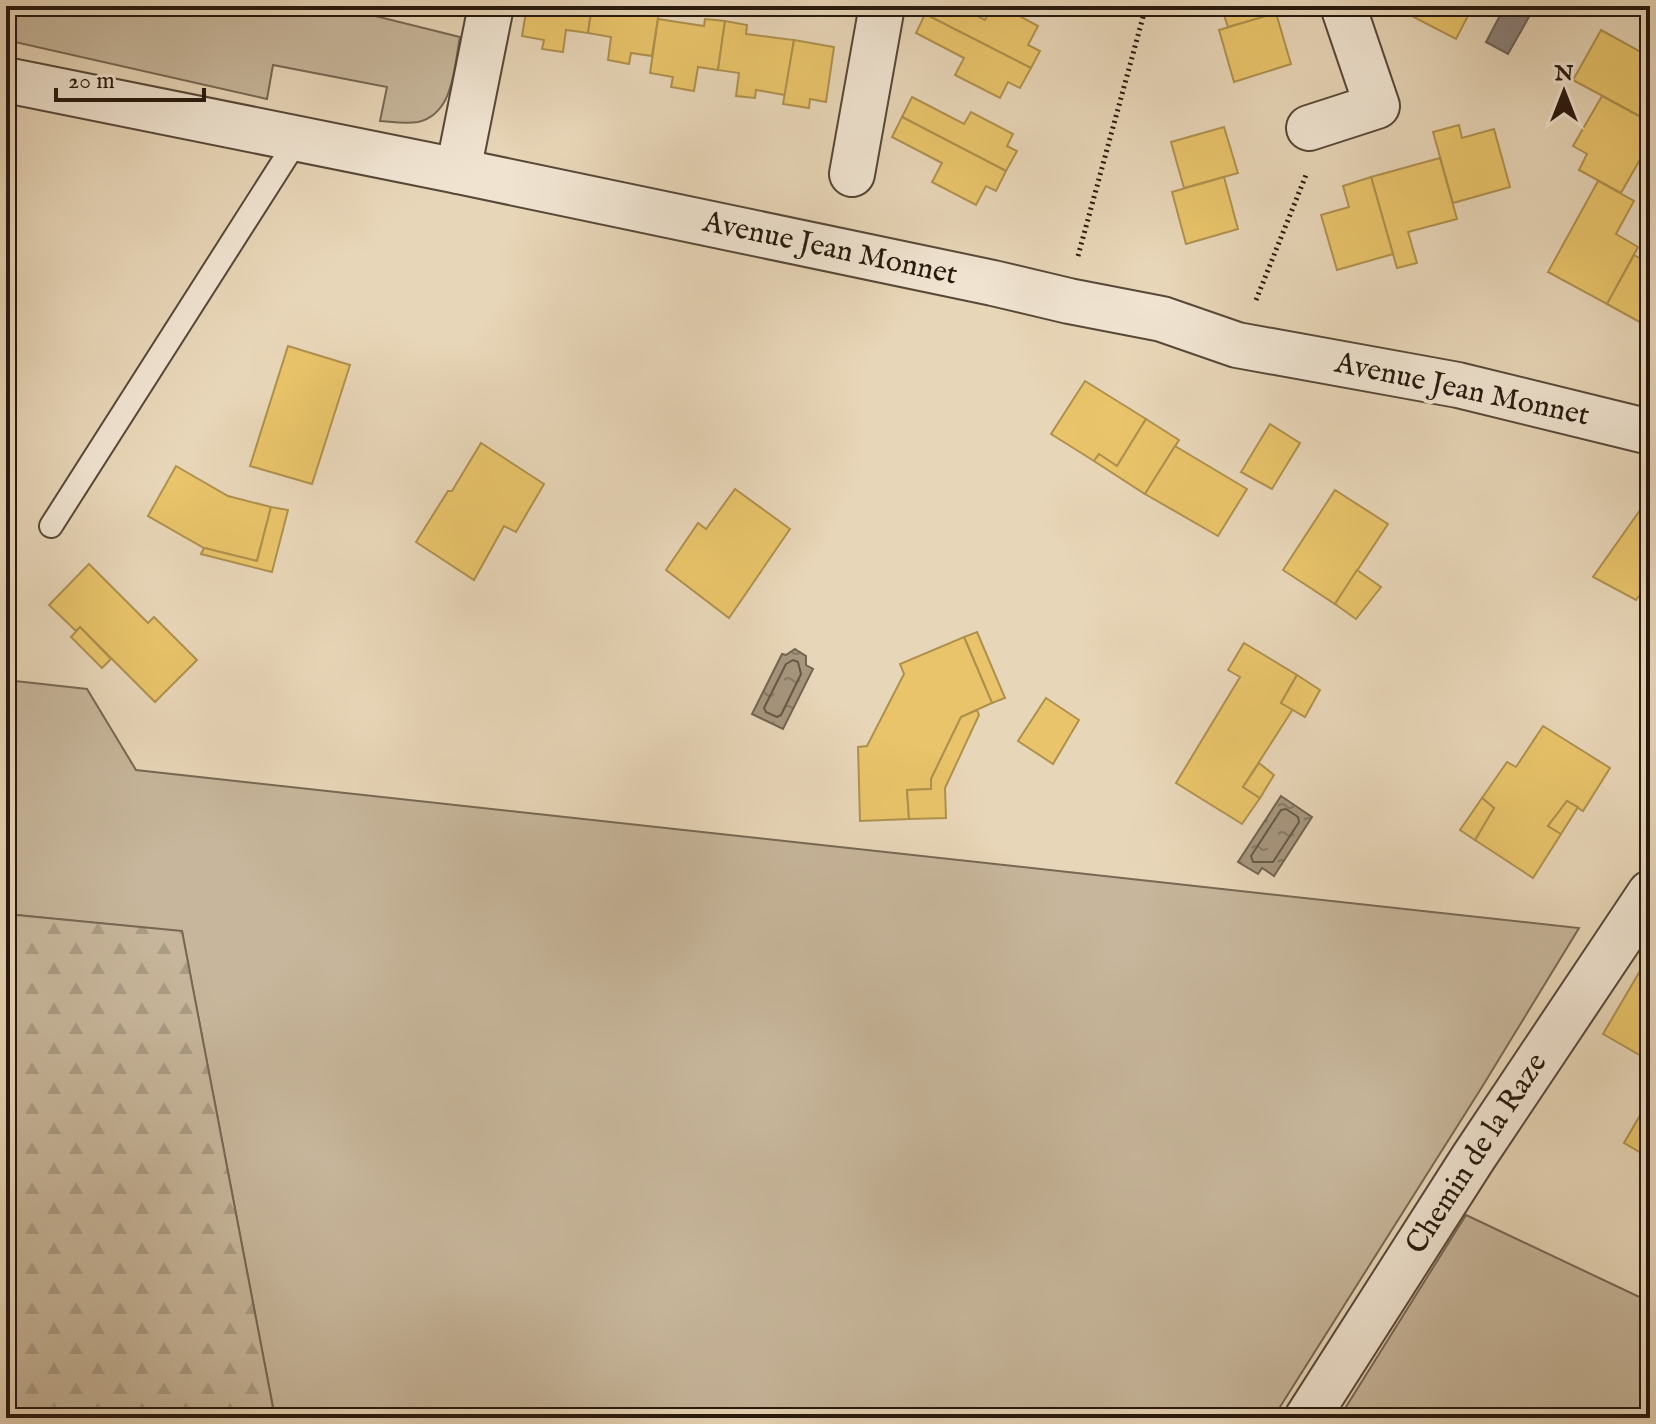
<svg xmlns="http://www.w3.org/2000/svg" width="1656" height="1424" font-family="'IM FELL English',serif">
<defs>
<pattern id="forest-firs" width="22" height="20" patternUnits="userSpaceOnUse" patternTransform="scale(2)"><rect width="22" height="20" fill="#c7b69b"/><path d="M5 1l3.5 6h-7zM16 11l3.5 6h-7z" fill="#ab9c84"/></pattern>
<pattern id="water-ripples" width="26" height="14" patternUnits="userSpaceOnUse" patternTransform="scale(2)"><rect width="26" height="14" fill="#a6967e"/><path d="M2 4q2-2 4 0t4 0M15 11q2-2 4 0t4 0" fill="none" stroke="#877a66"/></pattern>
</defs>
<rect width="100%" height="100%" fill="#e8d6b8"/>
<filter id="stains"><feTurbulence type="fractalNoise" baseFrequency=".0025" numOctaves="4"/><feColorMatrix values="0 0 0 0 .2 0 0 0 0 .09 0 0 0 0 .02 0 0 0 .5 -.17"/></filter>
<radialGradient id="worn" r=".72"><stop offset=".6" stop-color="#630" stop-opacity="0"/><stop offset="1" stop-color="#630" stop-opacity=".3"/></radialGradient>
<!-- grass -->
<g fill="#c7b69b" stroke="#776854" stroke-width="2">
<path d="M 6,6 L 335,6 L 460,37 C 454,67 454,114 418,122 C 407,124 392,122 380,121 L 387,87 L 273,65 L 267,99 L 6,40 Z"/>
<path d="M 6,680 L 87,689 L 136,770 L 1579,928 L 1482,1087 L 1273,1418 L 275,1418 L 182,932 L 6,914 Z"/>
<path d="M 1466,1215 L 1650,1302 L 1650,1418 L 1339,1418 Z"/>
</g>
<!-- forest -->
<path fill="url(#forest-firs)" stroke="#776854" stroke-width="2" d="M 6,914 L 182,931 L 275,1418 L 6,1418 Z"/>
<!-- water -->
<g fill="url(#water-ripples)" stroke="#736451" stroke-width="2">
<path d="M 795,649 L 806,656 L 806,665 L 813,669 L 783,729 L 752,714 L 782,654 L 786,655 Z"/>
<path d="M 1281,796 L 1312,817 L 1274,876 L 1262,868 L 1258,874 L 1238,862 Z"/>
</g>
<!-- homes -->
<g fill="#e9c46a" stroke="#af914e" stroke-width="2">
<path d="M 527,6 L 592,6 L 588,33 L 566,30 L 563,52 L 542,49 L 544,40 L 522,36 Z"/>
<path d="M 592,6 L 660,6 L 652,56 L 631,53 L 629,64 L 608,60 L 611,37 L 588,33 Z"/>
<path d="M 929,6 L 958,6 L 985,20 L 992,6 L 1001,6 L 1038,26 L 1028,45 L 1040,51 L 1031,68 L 925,14 Z"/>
<path d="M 1221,6 L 1283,6 L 1284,11 L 1228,27 Z"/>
<path d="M 1410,6 L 1473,6 L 1456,39 L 1406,13 Z"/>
<path d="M 1276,13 L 1291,64 L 1234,82 L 1219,30 Z"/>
<path d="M 925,14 L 1031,68 L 1020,88 L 1008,82 L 1000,98 L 955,75 L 964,58 L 916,33 Z"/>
<path d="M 658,19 L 704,26 L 705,19 L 725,21 L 718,70 L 698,67 L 694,91 L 671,87 L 673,77 L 650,73 Z"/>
<path d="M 725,21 L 747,25 L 746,34 L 794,40 L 785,95 L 756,90 L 755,98 L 736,96 L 739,73 L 718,70 Z"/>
<path d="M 1601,30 L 1650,57 L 1650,71 L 1642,84 L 1650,88 L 1650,110 L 1645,119 L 1573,80 Z"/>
<path d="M 794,40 L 834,47 L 826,102 L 810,99 L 809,108 L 783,104 Z"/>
<path d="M 1602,96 L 1650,122 L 1650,142 L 1621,193 L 1579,170 L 1587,154 L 1573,146 Z"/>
<path d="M 912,97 L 964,124 L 971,112 L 1013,134 L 1007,146 L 1017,151 L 1006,171 L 902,117 Z"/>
<path d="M 902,117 L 1006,171 L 996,191 L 986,186 L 976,205 L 932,182 L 942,163 L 892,137 Z"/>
<path d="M 1459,125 L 1462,138 L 1494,129 L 1510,187 L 1453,203 L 1433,132 Z"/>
<path d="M 1224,127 L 1238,173 L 1184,188 L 1171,142 Z"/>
<path d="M 1440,158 L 1457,219 L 1408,232 L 1417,263 L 1397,268 L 1371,177 Z"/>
<path d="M 1224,177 L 1238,229 L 1186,244 L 1172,192 Z"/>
<path d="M 1371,177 L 1393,254 L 1337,270 L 1321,215 L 1349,207 L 1343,186 Z"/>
<path d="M 1598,181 L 1634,201 L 1616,234 L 1638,247 L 1607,304 L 1548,272 Z"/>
<path d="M 1634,255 L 1650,264 L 1650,336 L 1644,333 L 1647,326 L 1607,304 Z"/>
<path d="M 288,346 L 350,365 L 312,484 L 250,466 Z"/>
<path d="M 1085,381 L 1146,419 L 1117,466 L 1099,454 L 1094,461 L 1051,434 Z"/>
<path d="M 1146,419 L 1179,440 L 1145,494 L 1094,461 L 1099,454 L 1117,466 Z"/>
<path d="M 1270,424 L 1300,443 L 1272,489 L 1241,472 Z"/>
<path d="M 481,443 L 544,484 L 516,532 L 504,526 L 474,580 L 416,542 L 448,491 L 452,491 Z"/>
<path d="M 1175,446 L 1247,489 L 1218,536 L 1145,494 Z"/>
<path d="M 176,466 L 228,496 L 271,507 L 257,561 L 204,548 L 148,516 Z"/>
<path d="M 735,489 L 790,529 L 729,618 L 666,570 L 698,523 L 706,529 Z"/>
<path d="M 1335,490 L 1388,524 L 1335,604 L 1283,570 Z"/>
<path d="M 1650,496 L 1650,581 L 1636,600 L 1593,577 Z"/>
<path d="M 271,507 L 288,510 L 272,572 L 201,554 L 204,548 L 257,561 Z"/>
<path d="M 89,564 L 148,623 L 154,617 L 197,660 L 155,702 L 80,627 L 76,631 L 49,605 Z"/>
<path d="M 1357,570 L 1381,587 L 1356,619 L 1335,604 Z"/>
<path d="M 80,627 L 111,659 L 102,668 L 71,637 Z"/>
<path d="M 977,632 L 1005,698 L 992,703 L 964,637 Z"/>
<path d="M 964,637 L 992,703 L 961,717 L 931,779 L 931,789 L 907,790 L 909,819 L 860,821 L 858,747 L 867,746 L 904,674 L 900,664 Z"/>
<path d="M 1244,643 L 1297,675 L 1281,703 L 1293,709 L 1243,787 L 1260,798 L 1242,824 L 1176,783 L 1240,677 L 1228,670 Z"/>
<path d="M 1297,675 L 1320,690 L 1305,717 L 1281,703 Z"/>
<path d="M 1046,698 L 1079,720 L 1053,764 L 1018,741 Z"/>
<path d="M 977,710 L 979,715 L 945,788 L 946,818 L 909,819 L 907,790 L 931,789 L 931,779 L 961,717 Z"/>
<path d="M 1543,726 L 1610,768 L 1583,811 L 1567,801 L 1548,826 L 1561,834 L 1533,878 L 1475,840 L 1494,808 L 1482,798 L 1507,762 L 1516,767 Z"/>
<path d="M 1259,763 L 1274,775 L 1260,798 L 1243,787 Z"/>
<path d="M 1482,798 L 1494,808 L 1475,840 L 1460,830 Z"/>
<path d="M 1567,801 L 1578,807 L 1561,834 L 1548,826 Z"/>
<path d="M 1650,954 L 1650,1061 L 1603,1034 Z"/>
<path d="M 1650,1098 L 1650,1158 L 1624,1143 Z"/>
</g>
<!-- industry -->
<g fill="#8a817c" stroke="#6c625b" stroke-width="2">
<path d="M 799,6 L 840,6 L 838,16 L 799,9 Z"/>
<path d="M 1505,6 L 1514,6 L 1530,15 L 1508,54 L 1486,42 Z"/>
</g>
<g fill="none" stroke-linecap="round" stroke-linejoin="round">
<!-- shore -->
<g stroke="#665846" stroke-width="2">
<path d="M 793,660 L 798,662 L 801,674 L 781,715 L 777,717 L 766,712 L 764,708 L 786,664 Z"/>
<path d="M 1286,809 L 1298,817 L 1299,822 L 1273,862 L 1253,862 L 1251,856 L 1281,810 Z"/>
</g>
<!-- lane casing -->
<g stroke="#574838" stroke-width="26">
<path id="lane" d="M 51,526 L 297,140"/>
</g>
<!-- street casing -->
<g stroke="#574838" stroke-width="48">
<g id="street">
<path d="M 6,80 L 458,171 L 993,283 L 1069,301 L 1162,319 L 1237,345 L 1458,385 L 1650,432"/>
<path d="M 1309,128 L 1377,106 L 1343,6"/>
<path d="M 458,171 L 491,6"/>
<path d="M 852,174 L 882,6"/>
<path d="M 1307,1418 L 1473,1158 L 1650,893"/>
</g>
</g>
<!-- path -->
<g stroke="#27190e" stroke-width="5" stroke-dasharray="2 4" stroke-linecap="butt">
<path d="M 1078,256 L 1146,6"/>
<path d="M 1256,300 L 1306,175"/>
</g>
<!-- lane -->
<use href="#lane" stroke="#f0e4d1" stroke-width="22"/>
<!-- street -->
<use href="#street" stroke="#f0e4d1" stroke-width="44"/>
</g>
<g text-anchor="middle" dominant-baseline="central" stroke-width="8" stroke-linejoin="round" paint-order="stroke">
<!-- street labels -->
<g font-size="30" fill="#27190e" stroke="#f0e4d1">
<text transform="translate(830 249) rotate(12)">Avenue Jean Monnet</text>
<text transform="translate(1462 390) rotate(12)">Avenue Jean Monnet</text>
<text transform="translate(1477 1154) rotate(-57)">Chemin de la Raze</text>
</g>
</g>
<!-- margin -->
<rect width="1656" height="1424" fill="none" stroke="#e8d6b8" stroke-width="32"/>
<rect x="8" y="8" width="1640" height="1408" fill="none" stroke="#27190e" stroke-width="4"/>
<rect x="16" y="16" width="1624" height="1392" fill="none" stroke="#27190e" stroke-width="2"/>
<!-- north arrow -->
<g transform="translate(1564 92)" stroke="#f0e4d1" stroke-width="6" paint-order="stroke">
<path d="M0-6L14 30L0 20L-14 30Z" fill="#27190e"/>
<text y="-12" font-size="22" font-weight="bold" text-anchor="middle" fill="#27190e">N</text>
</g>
<!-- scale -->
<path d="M56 88v12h148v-12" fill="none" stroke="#27190e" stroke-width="4"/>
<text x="68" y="88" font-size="24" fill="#27190e" stroke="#f0e4d1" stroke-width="6" paint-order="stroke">20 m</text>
<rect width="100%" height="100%" filter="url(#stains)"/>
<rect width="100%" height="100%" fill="url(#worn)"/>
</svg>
